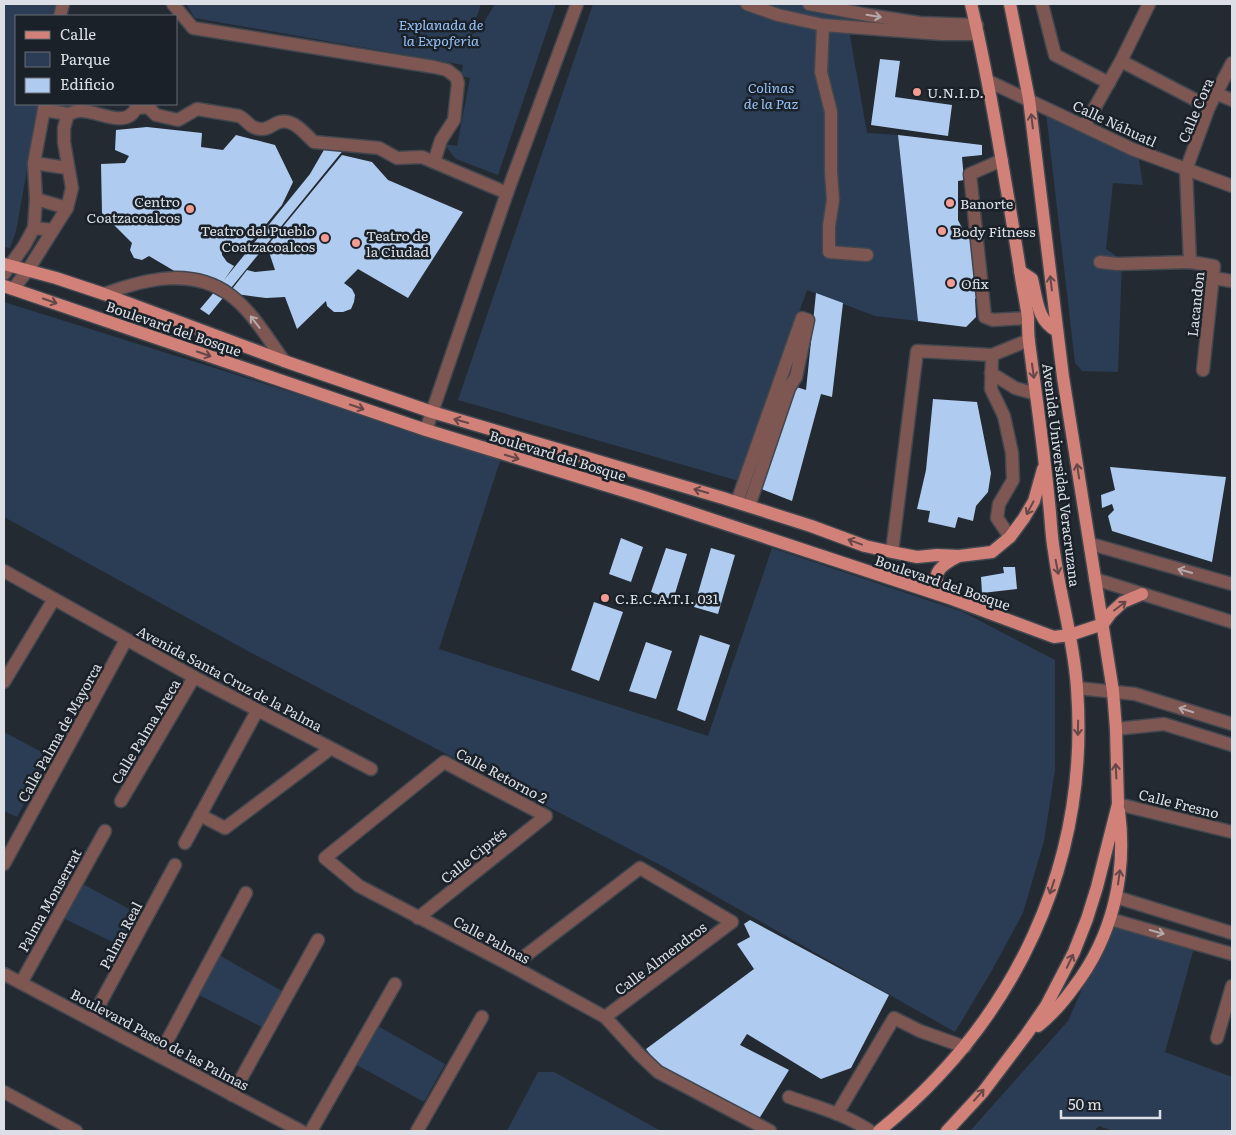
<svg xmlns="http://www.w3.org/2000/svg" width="1236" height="1135" font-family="Literata,serif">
<rect width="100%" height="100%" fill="#242a32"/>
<!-- green -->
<g fill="#2a3d54">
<path d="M 4,4 L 57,4 L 55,16 L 16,16 L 16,104 L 39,104 L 16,231 L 10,248 L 4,247 Z"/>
<path d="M 186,4 L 481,4 L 471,35 L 479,30 L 495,4 L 556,4 L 498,175 L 456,159 L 444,144 L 457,146 L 470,78 L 461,76 L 463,65 L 195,18 Z"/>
<path d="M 593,4 L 823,4 L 856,13 L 850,36 L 867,133 L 898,135 L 918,321 L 875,316 L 807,290 L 739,481 L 458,400 Z"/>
<path d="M 1052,103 L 1137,148 L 1143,185 L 1113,183 L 1106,249 L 1122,260 L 1118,372 L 1082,371 L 1075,363 L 1046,113 Z"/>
<path d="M 4,302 L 501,458 L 439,649 L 708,736 L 772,548 L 963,612 L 1055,660 L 1055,770 L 1044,841 L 1023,913 L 991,972 L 955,1032 L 666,868 L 246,650 L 4,517 Z"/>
<path d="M 4,732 L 49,756 L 17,817 L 4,811 Z"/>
<path d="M 77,881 L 146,918 L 129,950 L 57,915 Z"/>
<path d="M 1112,921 L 1194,948 L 1165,1052 L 1232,1077 L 1232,1131 L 1113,1131 L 1099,1126 L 1094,1131 L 970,1131 L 1068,1021 Z"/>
<path d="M 214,952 L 287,994 L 268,1030 L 193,992 Z"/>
<path d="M 378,1026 L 445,1064 L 424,1102 L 357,1065 Z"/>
<path d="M 538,1072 L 554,1072 L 661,1131 L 507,1131 Z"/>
</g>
<!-- building -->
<g fill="#afccf0">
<path d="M 880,59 L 900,61 L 895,97 L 952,105 L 948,136 L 871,125 Z"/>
<path d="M 147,127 L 202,133 L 201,147 L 223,150 L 236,135 L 275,145 L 293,182 L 282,205 L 254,239 L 240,248 L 236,249 L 228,247 L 222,241 L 222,255 L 227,262 L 234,266 L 224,280 L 310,174 L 325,148 L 345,148 L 209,315 L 200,309 L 216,290 L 188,279 L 149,256 L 142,260 L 134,258 L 130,250 L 132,243 L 102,213 L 101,164 L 125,163 L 129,156 L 115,150 L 116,130 Z"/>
<path d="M 898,135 L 982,145 L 982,155 L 962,157 L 964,180 L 958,181 L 958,220 L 966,236 L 973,243 L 979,295 L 975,299 L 976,317 L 966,327 L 918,321 Z"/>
<path d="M 342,155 L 372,162 L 388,180 L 463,212 L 408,298 L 358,269 L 344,283 L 352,289 L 355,295 L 354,302 L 351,309 L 343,312 L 334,312 L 327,306 L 326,301 L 297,329 L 285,297 L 266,298 L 229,293 L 247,270 L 255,272 L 275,270 L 267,246 Z"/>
<path d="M 816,293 L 843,303 L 832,397 L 821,394 L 792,501 L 759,488 L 793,386 L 806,390 Z"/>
<path d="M 933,399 L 977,402 L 991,473 L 988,492 L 976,506 L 973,521 L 958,517 L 955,528 L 928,522 L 930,511 L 917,509 L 926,470 Z"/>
<path d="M 1110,467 L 1226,477 L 1212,562 L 1112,531 L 1108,516 L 1114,510 L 1112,504 L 1102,508 L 1101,495 L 1115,490 Z"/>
<path d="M 621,538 L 643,547 L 631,582 L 609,574 Z"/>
<path d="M 666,548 L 687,554 L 673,600 L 651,592 Z"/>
<path d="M 711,548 L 735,555 L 718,614 L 694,607 Z"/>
<path d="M 1003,567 L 1015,567 L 1017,589 L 982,593 L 981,577 L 1004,573 Z"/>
<path d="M 594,602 L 623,612 L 599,681 L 571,670 Z"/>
<path d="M 700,635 L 730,645 L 705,721 L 677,710 Z"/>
<path d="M 646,642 L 672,651 L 656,699 L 629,691 Z"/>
<path d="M 750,920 L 889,995 L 851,1068 L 821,1079 L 747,1034 L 740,1045 L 789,1070 L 757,1122 L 662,1070 L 646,1049 L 754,969 L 737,944 L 750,937 L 744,924 Z"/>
</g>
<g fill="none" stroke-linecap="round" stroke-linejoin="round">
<!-- minor casing -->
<g stroke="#41474f" stroke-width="15">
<g id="minor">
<path d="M 173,4 L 193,28 L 434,67 L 447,70 L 456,77 L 458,83 L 454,120 L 441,140 L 434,162"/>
<path d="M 747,4 L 778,15 L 823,25"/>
<path d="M 809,4 L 868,15 L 920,23 L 977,25"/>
<path d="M 1042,4 L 1055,55 L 1109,83"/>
<path d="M 60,16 L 63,4"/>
<path d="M 1121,61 L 1209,107"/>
<path d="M 988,81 L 1132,149 L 1232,186"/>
<path d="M 1217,94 L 1232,100"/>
<path d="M 45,104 L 34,163 L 36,199 L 34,228 L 53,230 L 67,208 L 72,188 L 64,142 L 64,128 L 68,114 C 72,113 76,111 80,111 C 97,110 126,130 136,108 L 148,107 L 156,115 L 178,120 L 197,109 L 239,116 C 248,120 249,129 262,129 C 268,129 272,125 277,123 C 292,116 305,134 314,142 L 379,148 L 397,158 L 422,157 L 507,193"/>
<path d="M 44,110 L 68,114"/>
<path d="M 1085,125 L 1121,61 L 1149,4"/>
<path d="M 1002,160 L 970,174 L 985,317 L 993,320 L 1028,318"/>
<path d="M 34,163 L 67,168"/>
<path d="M 36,199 L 67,208"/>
<path d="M 867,255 L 829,252 L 829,226 L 833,200 L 831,172 L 831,112 L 821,72 L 823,25 L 942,34 L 978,34"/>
<path d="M 1100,262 L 1117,264 L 1190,262 L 1214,266 L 1203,370"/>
<path d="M 1190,262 L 1186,170 L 1209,107 L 1232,63"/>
<path d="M 4,274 L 24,246 L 34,228"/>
<path d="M 1213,278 L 1232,281"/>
<path d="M 13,289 L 28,270 L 53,230"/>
<path d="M 104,294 C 145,279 192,267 230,295 C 252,311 268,339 284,361"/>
<path d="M 992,355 L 991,389 L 1004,416 L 1012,453 L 1013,480 L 999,504 L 997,518 L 1010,537"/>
<path d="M 991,373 L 1015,388 L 1036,394"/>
<path d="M 426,430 L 507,193 L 577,4"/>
<path d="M 737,502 L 802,318 L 808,320 L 796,377 L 789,388 L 749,506"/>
<path d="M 1091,544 L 1232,584"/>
<path d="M 892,552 L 917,351 L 992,355 L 1029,340"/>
<path d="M 4,571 L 194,677 L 371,769"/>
<path d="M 1095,579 L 1232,622"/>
<path d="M 4,682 L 54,599"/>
<path d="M 1077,688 L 1135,694 L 1232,724"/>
<path d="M 1116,729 L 1164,724 L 1232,745"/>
<path d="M 121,801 L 194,677"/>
<path d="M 1118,804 L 1232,832"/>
<path d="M 200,815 L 225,828 L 330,749"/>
<path d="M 185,843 L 257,711"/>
<path d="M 4,864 L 126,640"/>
<path d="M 1116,897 L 1232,933"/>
<path d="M 418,918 L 546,816 L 444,762 L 325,858 L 359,886 L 512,966 L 605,1017 L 639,1054 L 658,1072 L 770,1131"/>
<path d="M 1110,919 L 1232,954"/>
<path d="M 512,966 L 640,868 L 732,922 L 605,1017"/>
<path d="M 4,974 L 301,1131"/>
<path d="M 21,983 L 105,831"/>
<path d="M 91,1020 L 175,865"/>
<path d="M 1217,1038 L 1232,986"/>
<path d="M 159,1056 L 246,893"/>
<path d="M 4,1092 L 76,1131"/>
<path d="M 232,1095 L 318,940"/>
<path d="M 789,1097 C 817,1107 845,1114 870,1131"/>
<path d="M 837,1114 L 894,1018 L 920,1031 L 965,1047"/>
<path d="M 311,1131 L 395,984"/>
<path d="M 417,1131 L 482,1017"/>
</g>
</g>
<!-- major casing -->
<g stroke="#41474f" stroke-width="15">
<g id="major">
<path d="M 4,264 L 56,278 L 104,294 L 284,361 L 432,412 L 723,498 L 811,526 L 865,546 L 892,552 L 917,557 L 937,555 L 959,556 L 992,552 L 1010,537 L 1024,518 L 1034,501 L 1043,469"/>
<path d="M 1020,271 L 1032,279 C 1037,299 1037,321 1057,331"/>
<path d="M 4,286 L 426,430 L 644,497 L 949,598 L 1054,637 L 1070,635 L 1103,624 L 1111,613 L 1123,602 L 1142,594"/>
<path d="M 948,597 C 927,577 937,567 959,556"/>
<path d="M 1038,1026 C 1052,1015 1064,1001 1074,987 C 1113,936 1127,874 1119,811"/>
<path d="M 879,1131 C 1015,1021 1090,864 1077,688 C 1074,641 1060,597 1054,551 C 1051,535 1051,519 1049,503 C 1044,449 1036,396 1029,342 C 1028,334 1028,326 1028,318 C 1026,302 1022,286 1020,270 C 1012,219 1003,167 994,116 C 987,78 980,41 971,4"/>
<path d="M 947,1131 L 983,1092 L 1026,1035 L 1046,1006 L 1074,952 L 1087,919 L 1097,887 L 1118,804 L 1116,729 L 1113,691 L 1063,377 L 1029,99 L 1010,4"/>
</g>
</g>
<!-- minor -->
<use href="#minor" stroke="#7e5652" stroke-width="12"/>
<!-- major -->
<use href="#major" stroke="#d28178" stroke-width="12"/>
</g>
<!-- one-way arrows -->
<defs><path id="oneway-shaft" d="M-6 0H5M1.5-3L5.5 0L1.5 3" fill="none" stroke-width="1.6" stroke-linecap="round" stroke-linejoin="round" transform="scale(1.25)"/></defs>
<g stroke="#b6a9ab">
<use href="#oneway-shaft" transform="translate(874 16) rotate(9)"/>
<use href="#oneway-shaft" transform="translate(255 322) rotate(-128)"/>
<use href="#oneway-shaft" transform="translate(1185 571) rotate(-164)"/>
<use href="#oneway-shaft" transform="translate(1186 710) rotate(-162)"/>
<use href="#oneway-shaft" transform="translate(1157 932) rotate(16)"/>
</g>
<g stroke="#644748">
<use href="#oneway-shaft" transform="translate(1032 121) rotate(-97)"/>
<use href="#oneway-shaft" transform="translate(1051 283) rotate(-97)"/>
<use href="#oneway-shaft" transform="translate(50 301) rotate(19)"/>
<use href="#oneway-shaft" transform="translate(204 354) rotate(19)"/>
<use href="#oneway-shaft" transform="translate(1033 371) rotate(82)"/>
<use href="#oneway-shaft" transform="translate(357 407) rotate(19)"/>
<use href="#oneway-shaft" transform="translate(461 421) rotate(-164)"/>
<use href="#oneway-shaft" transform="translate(512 457) rotate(17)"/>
<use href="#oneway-shaft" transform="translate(1078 471) rotate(-99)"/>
<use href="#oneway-shaft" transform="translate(701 491) rotate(-164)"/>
<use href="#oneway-shaft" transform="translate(1030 508) rotate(118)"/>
<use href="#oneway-shaft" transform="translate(855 542) rotate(-160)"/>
<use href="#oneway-shaft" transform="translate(1057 567) rotate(79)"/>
<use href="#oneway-shaft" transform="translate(1120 606) rotate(-37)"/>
<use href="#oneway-shaft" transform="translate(1078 728) rotate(91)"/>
<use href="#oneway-shaft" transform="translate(1116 771) rotate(-93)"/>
<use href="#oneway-shaft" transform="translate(1119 877) rotate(-82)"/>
<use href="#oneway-shaft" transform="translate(1052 887) rotate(108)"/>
<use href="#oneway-shaft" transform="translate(1070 961) rotate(-65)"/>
<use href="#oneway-shaft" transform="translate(979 1095) rotate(-49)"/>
</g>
<!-- markers -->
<g fill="#f59c92" stroke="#1a2128" stroke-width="2">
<circle cx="917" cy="92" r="5"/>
<circle cx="950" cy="203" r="5"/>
<circle cx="190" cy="209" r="5"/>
<circle cx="942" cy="231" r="5"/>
<circle cx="325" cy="238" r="5"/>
<circle cx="356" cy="243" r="5"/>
<circle cx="951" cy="283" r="5"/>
<circle cx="605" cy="598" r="5"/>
</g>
<g text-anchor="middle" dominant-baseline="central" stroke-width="5" stroke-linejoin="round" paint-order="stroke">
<!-- park labels -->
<g font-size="14" font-style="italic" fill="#97c3f9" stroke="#1a2128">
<text x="441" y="24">Explanada de<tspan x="441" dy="16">la Expoferia</tspan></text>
<text x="771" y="87">Colinas<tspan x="771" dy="16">de la Paz</tspan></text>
</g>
<!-- poi labels -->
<g font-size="14" fill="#dce0e6" stroke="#1a2128" text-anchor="start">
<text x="927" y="92">U.N.I.D.</text>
<text x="180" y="201" text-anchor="end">Centro<tspan x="180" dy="16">Coatzacoalcos</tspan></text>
<text x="960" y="203">Banorte</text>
<text x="315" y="230" text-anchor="end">Teatro del Pueblo<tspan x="315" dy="16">Coatzacoalcos</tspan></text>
<text x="952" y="231">Body Fitness</text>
<text x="366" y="235">Teatro de<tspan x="366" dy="16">la Ciudad</tspan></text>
<text x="961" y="283">Ofix</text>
<text x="615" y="598">C.E.C.A.T.I. 031</text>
</g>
<!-- street labels -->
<g font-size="14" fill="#dce0e6" stroke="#1a2128">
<text transform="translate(1195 110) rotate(-67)">Calle Cora</text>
<text transform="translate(1115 123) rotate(25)">Calle Náhuatl</text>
<text transform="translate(1195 304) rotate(-84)">Lacandon</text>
<text transform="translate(174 328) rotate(19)">Boulevard del Bosque</text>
<text transform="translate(558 455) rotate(17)">Boulevard del Bosque</text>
<text transform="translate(1062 475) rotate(83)">Avenida Universidad Veracruzana</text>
<text transform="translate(943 582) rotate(19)">Boulevard del Bosque</text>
<text transform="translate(230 678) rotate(28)">Avenida Santa Cruz de la Palma</text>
<text transform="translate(145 731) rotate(-59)">Calle Palma Areca</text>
<text transform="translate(59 732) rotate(-61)">Calle Palma de Mayorca</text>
<text transform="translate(502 775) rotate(28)">Calle Retorno 2</text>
<text transform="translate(1179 803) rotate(14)">Calle Fresno</text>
<text transform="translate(473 855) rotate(-39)">Calle Ciprés</text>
<text transform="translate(49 900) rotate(-61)">Palma Monserrat</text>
<text transform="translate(120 935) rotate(-62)">Palma Real</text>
<text transform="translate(492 939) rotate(28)">Calle Palmas</text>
<text transform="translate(660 958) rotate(-37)">Calle Almendros</text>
<text transform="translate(160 1039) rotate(28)">Boulevard Paseo de las Palmas</text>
</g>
</g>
<!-- border -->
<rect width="1236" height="1135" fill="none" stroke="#dce0e6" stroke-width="10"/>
<!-- legend -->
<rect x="15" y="15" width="162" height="90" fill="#1a2128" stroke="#686d74"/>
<rect x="25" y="31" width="25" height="8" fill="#d28178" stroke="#686d74"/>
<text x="60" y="40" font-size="15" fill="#dce0e6">Calle</text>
<rect x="25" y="52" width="25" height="15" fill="#2a3d54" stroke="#686d74"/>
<text x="60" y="65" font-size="15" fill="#dce0e6">Parque</text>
<rect x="25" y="78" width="25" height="15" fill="#afccf0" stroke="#686d74"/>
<text x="60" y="90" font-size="15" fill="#dce0e6">Edificio</text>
<!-- scale -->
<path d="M1061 1110v8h99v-8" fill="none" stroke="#dce0e6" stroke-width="2.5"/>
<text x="1068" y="1110" font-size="15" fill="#dce0e6" stroke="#1a2128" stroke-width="4" paint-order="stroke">50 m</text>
</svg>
